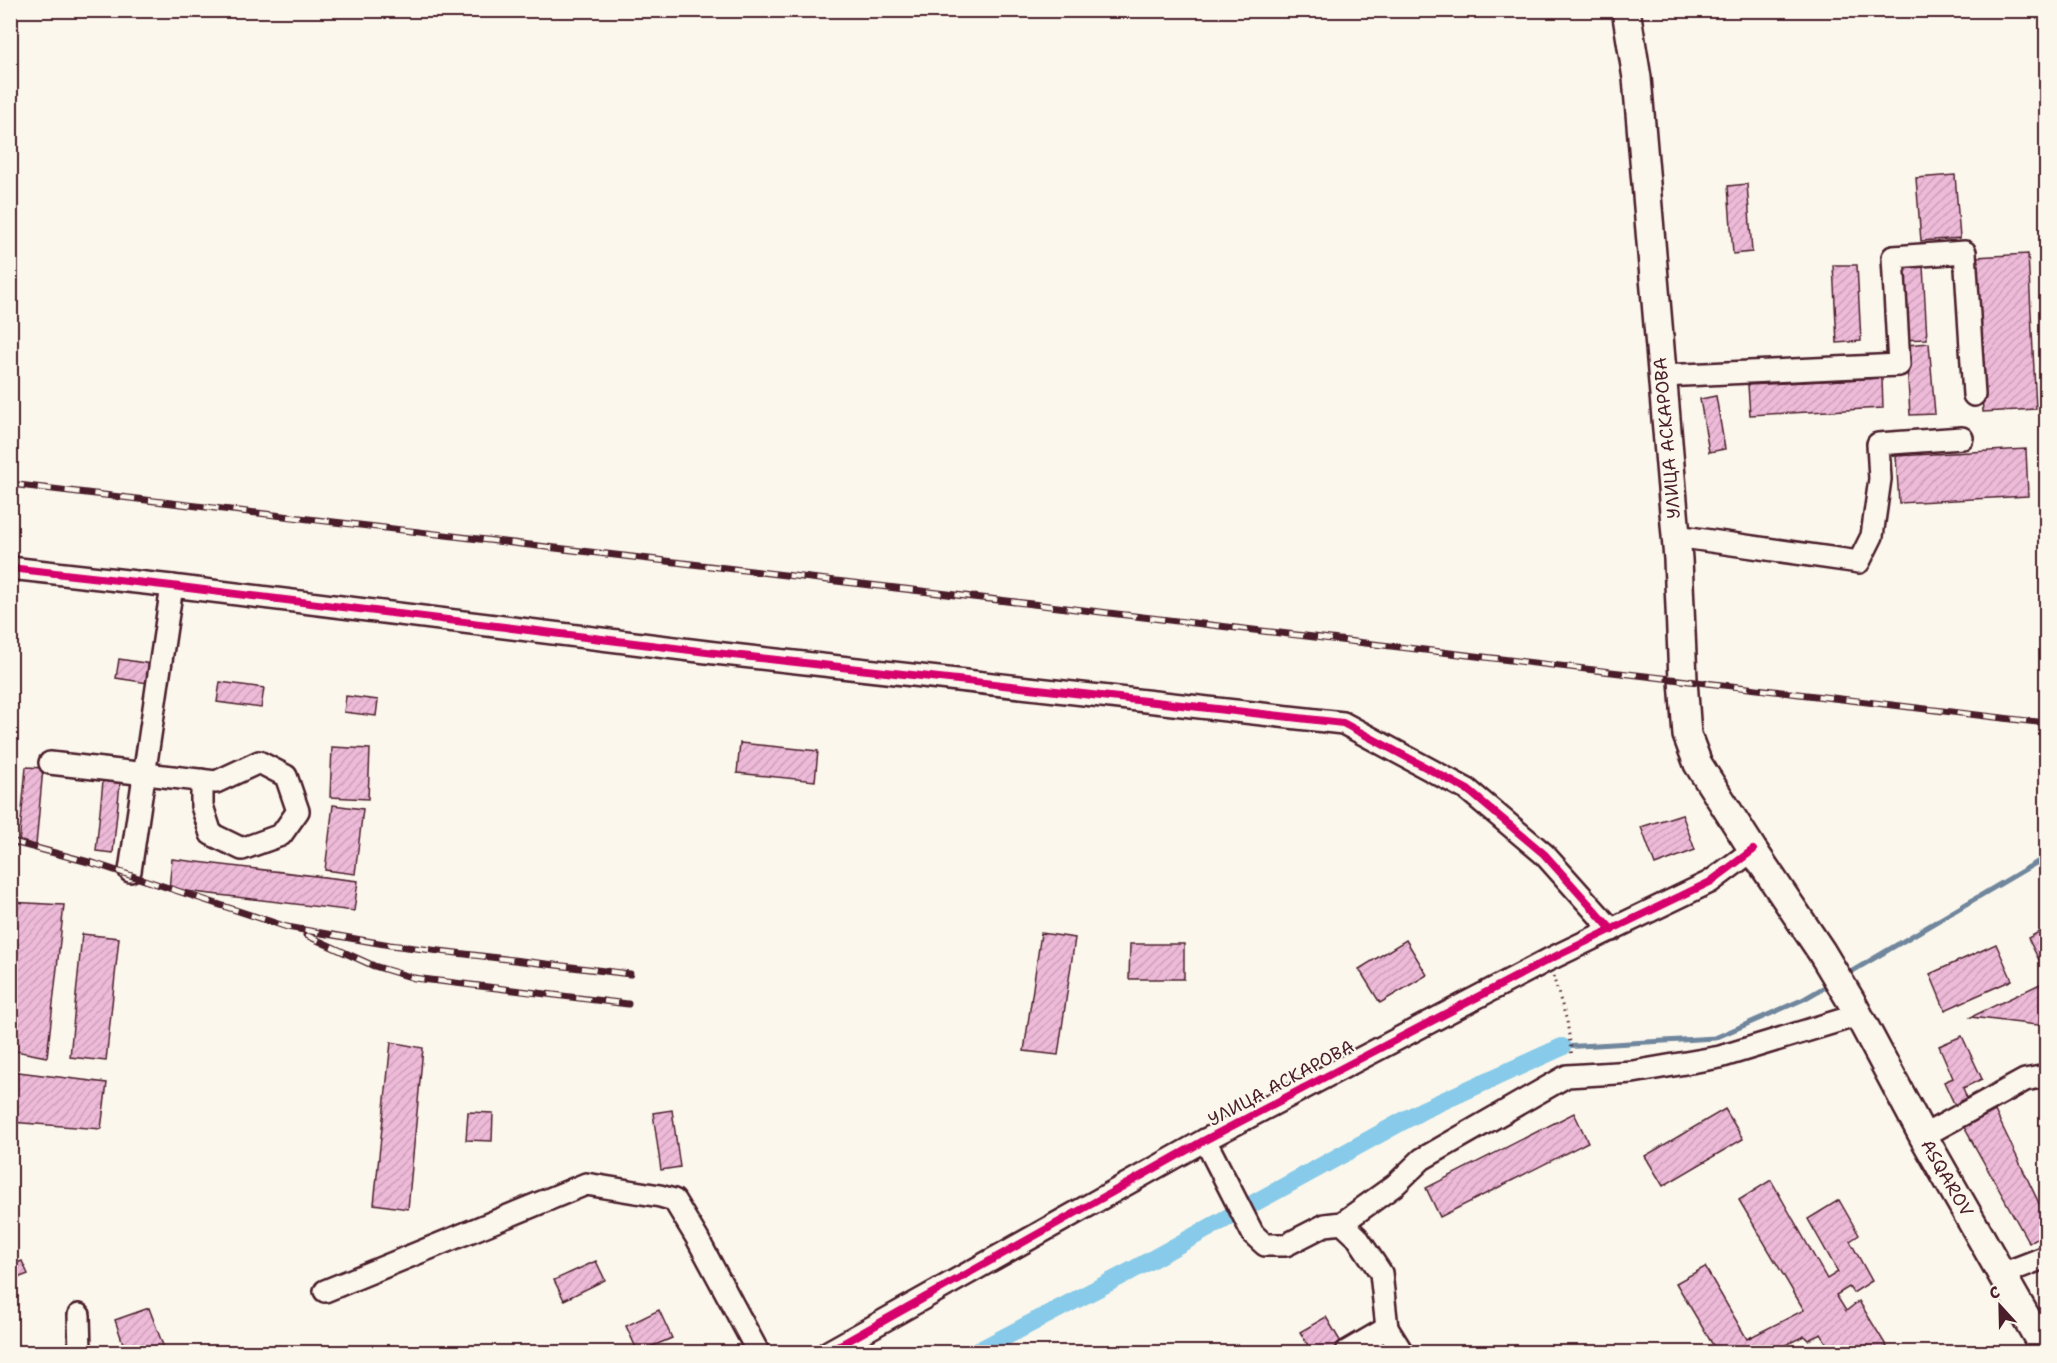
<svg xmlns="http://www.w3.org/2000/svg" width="2057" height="1363" font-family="'Shantell Sans',sans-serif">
<defs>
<pattern id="building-hatch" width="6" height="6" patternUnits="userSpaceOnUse" patternTransform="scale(1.5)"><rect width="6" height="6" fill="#edbad8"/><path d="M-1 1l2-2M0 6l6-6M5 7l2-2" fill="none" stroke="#cd9fba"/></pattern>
</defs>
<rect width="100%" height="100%" fill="#fbf7ec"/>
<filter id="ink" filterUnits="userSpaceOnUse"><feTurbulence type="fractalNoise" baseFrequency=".0167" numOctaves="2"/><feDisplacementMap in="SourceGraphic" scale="12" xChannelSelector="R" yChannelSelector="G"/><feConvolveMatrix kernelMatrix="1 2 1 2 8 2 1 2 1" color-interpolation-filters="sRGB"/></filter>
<g filter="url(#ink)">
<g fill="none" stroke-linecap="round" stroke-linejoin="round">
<!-- stream -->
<g stroke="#6f869d" stroke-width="5">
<path d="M 1844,976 L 2046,857"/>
<path d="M 1562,1047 L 1715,1038 L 1804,999 L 1830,984"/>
</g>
<!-- canal -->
<path stroke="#88cae9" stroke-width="18" d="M 976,1352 L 1129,1272 L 1423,1110 L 1562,1047"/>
</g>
<!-- building -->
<g fill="url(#building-hatch)" stroke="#4a1f2b" stroke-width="1.5">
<path d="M 1955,175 L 1960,238 L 1921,241 L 1916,178 Z"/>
<path d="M 1747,184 L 1752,252 L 1733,254 L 1728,186 Z"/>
<path d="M 2028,254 L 2036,409 L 1983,412 L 1975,257 Z"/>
<path d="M 1833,265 L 1857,265 L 1861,341 L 1837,343 Z"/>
<path d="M 1923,266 L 1927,339 L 1900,340 L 1896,267 Z"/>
<path d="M 1929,343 L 1935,414 L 1910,415 L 1906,345 Z"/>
<path d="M 1882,378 L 1883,408 L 1750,415 L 1748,385 Z"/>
<path d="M 1716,396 L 1725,449 L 1709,452 L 1700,399 Z"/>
<path d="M 2026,449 L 2028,496 L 1899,503 L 1896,456 Z"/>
<path d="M 119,659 L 151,664 L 148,683 L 116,678 Z"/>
<path d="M 220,682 L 264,688 L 261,708 L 217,702 Z"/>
<path d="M 346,696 L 378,700 L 376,716 L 344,712 Z"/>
<path d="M 740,743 L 818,751 L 815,781 L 737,773 Z"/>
<path d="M 332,747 L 370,749 L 368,799 L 330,797 Z"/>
<path d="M 26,767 L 43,768 L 36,845 L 19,844 Z"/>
<path d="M 103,781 L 120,783 L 113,853 L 96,851 Z"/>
<path d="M 333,805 L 363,809 L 355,874 L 325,870 Z"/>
<path d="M 1682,814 L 1695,850 L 1655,865 L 1641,827 Z"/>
<path d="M 172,859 L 358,881 L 354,911 L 169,889 Z"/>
<path d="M 10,902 L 64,905 L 47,1057 L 10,1050 Z"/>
<path d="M 2046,928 L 2046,971 L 2045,972 L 2028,938 Z"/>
<path d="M 1041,933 L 1075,938 L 1058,1055 L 1024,1051 Z"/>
<path d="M 82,934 L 119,938 L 106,1061 L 70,1057 Z"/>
<path d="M 1406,940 L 1427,975 L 1380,1003 L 1359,969 Z"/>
<path d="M 1130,944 L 1184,944 L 1184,979 L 1129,979 Z"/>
<path d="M 1996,944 L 2012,980 L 1945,1010 L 1930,974 Z"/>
<path d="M 2040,984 L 2046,996 L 2046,1026 L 1971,1017 Z"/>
<path d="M 1962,1036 L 1982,1079 L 1963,1088 L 1970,1106 L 1958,1112 L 1944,1082 L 1953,1078 L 1939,1046 Z"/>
<path d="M 391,1042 L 423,1048 L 408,1209 L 374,1204 Z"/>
<path d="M 10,1071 L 107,1083 L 101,1129 L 10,1122 Z"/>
<path d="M 1725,1109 L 1743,1139 L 1663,1186 L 1645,1156 Z"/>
<path d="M 672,1110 L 680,1167 L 661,1170 L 653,1113 Z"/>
<path d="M 1995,1111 L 2046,1218 L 2046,1232 L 2029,1243 L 1964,1127 Z"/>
<path d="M 468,1112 L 493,1113 L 492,1141 L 466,1140 Z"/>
<path d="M 1574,1113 L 1588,1142 L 1440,1217 L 1426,1188 Z"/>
<path d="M 1771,1180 L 1827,1279 L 1838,1272 L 1808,1219 L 1839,1200 L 1859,1235 L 1850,1241 L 1872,1281 L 1853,1293 L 1849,1287 L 1836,1295 L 1846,1311 L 1859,1301 L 1890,1352 L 1832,1352 L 1821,1334 L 1808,1340 L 1804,1336 L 1771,1352 L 1717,1352 L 1676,1283 L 1705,1267 L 1747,1339 L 1804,1310 L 1739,1200 Z"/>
<path d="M 22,1261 L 28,1274 L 10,1281 L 10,1266 Z"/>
<path d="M 596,1261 L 605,1280 L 564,1300 L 554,1280 Z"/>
<path d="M 149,1308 L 164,1348 L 151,1352 L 126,1352 L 115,1320 Z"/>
<path d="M 659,1310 L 672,1338 L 638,1352 L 626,1326 Z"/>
<path d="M 1326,1317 L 1342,1344 L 1327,1352 L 1312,1352 L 1300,1332 Z"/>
</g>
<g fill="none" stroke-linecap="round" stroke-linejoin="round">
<!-- minor casing -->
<g stroke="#4a1f2b" stroke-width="26">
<g id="minor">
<path d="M 1662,376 L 1899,365 L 1893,257 L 1965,252 L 1974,395"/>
<path d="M 1676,536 L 1859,562 L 1872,536 L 1880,479 L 1878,444 L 1962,438"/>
<path d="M 10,568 L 172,586 L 715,653 L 1343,723 L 1468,790 L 1544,854 L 1612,930"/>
<path d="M 50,763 L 216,782 L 259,762 L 286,776 L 298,811 L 281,835 L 242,849 L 211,834 L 202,806 L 202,780"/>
<path d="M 130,871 L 172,586"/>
<path d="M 1923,1136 L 2025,1080 L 2046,1076"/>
<path d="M 1205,1140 L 1253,1234 L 1265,1245 L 1286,1245 L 1325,1225 L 1342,1223 L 1395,1185 L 1422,1159 L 1567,1076 L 1633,1072 L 1720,1057 L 1858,1015"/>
<path d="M 1342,1223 L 1357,1237 L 1381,1273 L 1387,1328"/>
<path d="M 2002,1274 L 2046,1257"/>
<path d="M 325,1291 L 586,1184 L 660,1196 L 674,1200 L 697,1238 L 758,1352"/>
<path d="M 79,1315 L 80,1352"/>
<path d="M 828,1352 L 1205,1140 L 1548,960 L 1710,882 L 1753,850"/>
<path d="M 1346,1352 L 1387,1328 L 1402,1352"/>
</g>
</g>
<!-- major casing -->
<g stroke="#4a1f2b" stroke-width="32">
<path id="major" d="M 1626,10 L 1637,78 L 1678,559 L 1683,680 L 1687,735 L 1698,764 L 1753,850 L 1821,951 L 1851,1001 L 1923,1136 L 2046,1352"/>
</g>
<!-- path -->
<path stroke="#4a1f2b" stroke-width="3" stroke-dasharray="1.5 4.5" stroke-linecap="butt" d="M 1553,976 L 1567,1021 L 1572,1057"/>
<!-- minor -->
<use href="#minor" stroke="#fbf7ec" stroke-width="21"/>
<!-- major -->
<use href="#major" stroke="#fbf7ec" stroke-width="27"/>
<!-- rail casing -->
<g stroke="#4a1f2b" stroke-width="7">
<g id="rail">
<path d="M 10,484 L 2046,723"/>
<path d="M 10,841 L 96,864 L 287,927 L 390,945 L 630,974"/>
<path d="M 306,935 L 374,966 L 414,978 L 628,1004"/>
</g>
</g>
<!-- rail -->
<use href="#rail" stroke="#fbf7ec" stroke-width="4.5" stroke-dasharray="14" stroke-linecap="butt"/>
<!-- cycleway casing -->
<g stroke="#fbf7ec" stroke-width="11">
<g id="cycleway">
<path d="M 10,568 L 172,586 L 715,653 L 1343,723 L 1468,790 L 1544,854 L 1612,930"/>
<path d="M 828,1352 L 1205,1140 L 1548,960 L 1710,882 L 1753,850"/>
</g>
</g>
<!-- cycleway -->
<use href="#cycleway" stroke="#d6006c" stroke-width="8"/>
</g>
</g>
<g text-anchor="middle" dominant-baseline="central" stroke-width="4.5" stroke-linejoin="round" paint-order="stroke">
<!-- street labels -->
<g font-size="18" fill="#4a1f2b" stroke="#fbf7ec">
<text transform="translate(1667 438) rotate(-95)">УЛИЦА АСКАРОВА</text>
<text transform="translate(1281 1083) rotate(-28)">УЛИЦА АСКАРОВА</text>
<text transform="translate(1947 1178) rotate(60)">ASQAROV</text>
</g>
</g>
<!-- margin -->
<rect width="2057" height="1363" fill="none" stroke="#fbf7ec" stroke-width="36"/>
<rect x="18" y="18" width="2021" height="1327" fill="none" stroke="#4a1f2b" stroke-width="2" filter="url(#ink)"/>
<!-- north arrow -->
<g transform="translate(2000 1306) rotate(338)" stroke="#fbf7ec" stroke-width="4.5" paint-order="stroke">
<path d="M0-4.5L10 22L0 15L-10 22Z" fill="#4a1f2b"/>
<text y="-9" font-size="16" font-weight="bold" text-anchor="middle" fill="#4a1f2b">С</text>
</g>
</svg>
